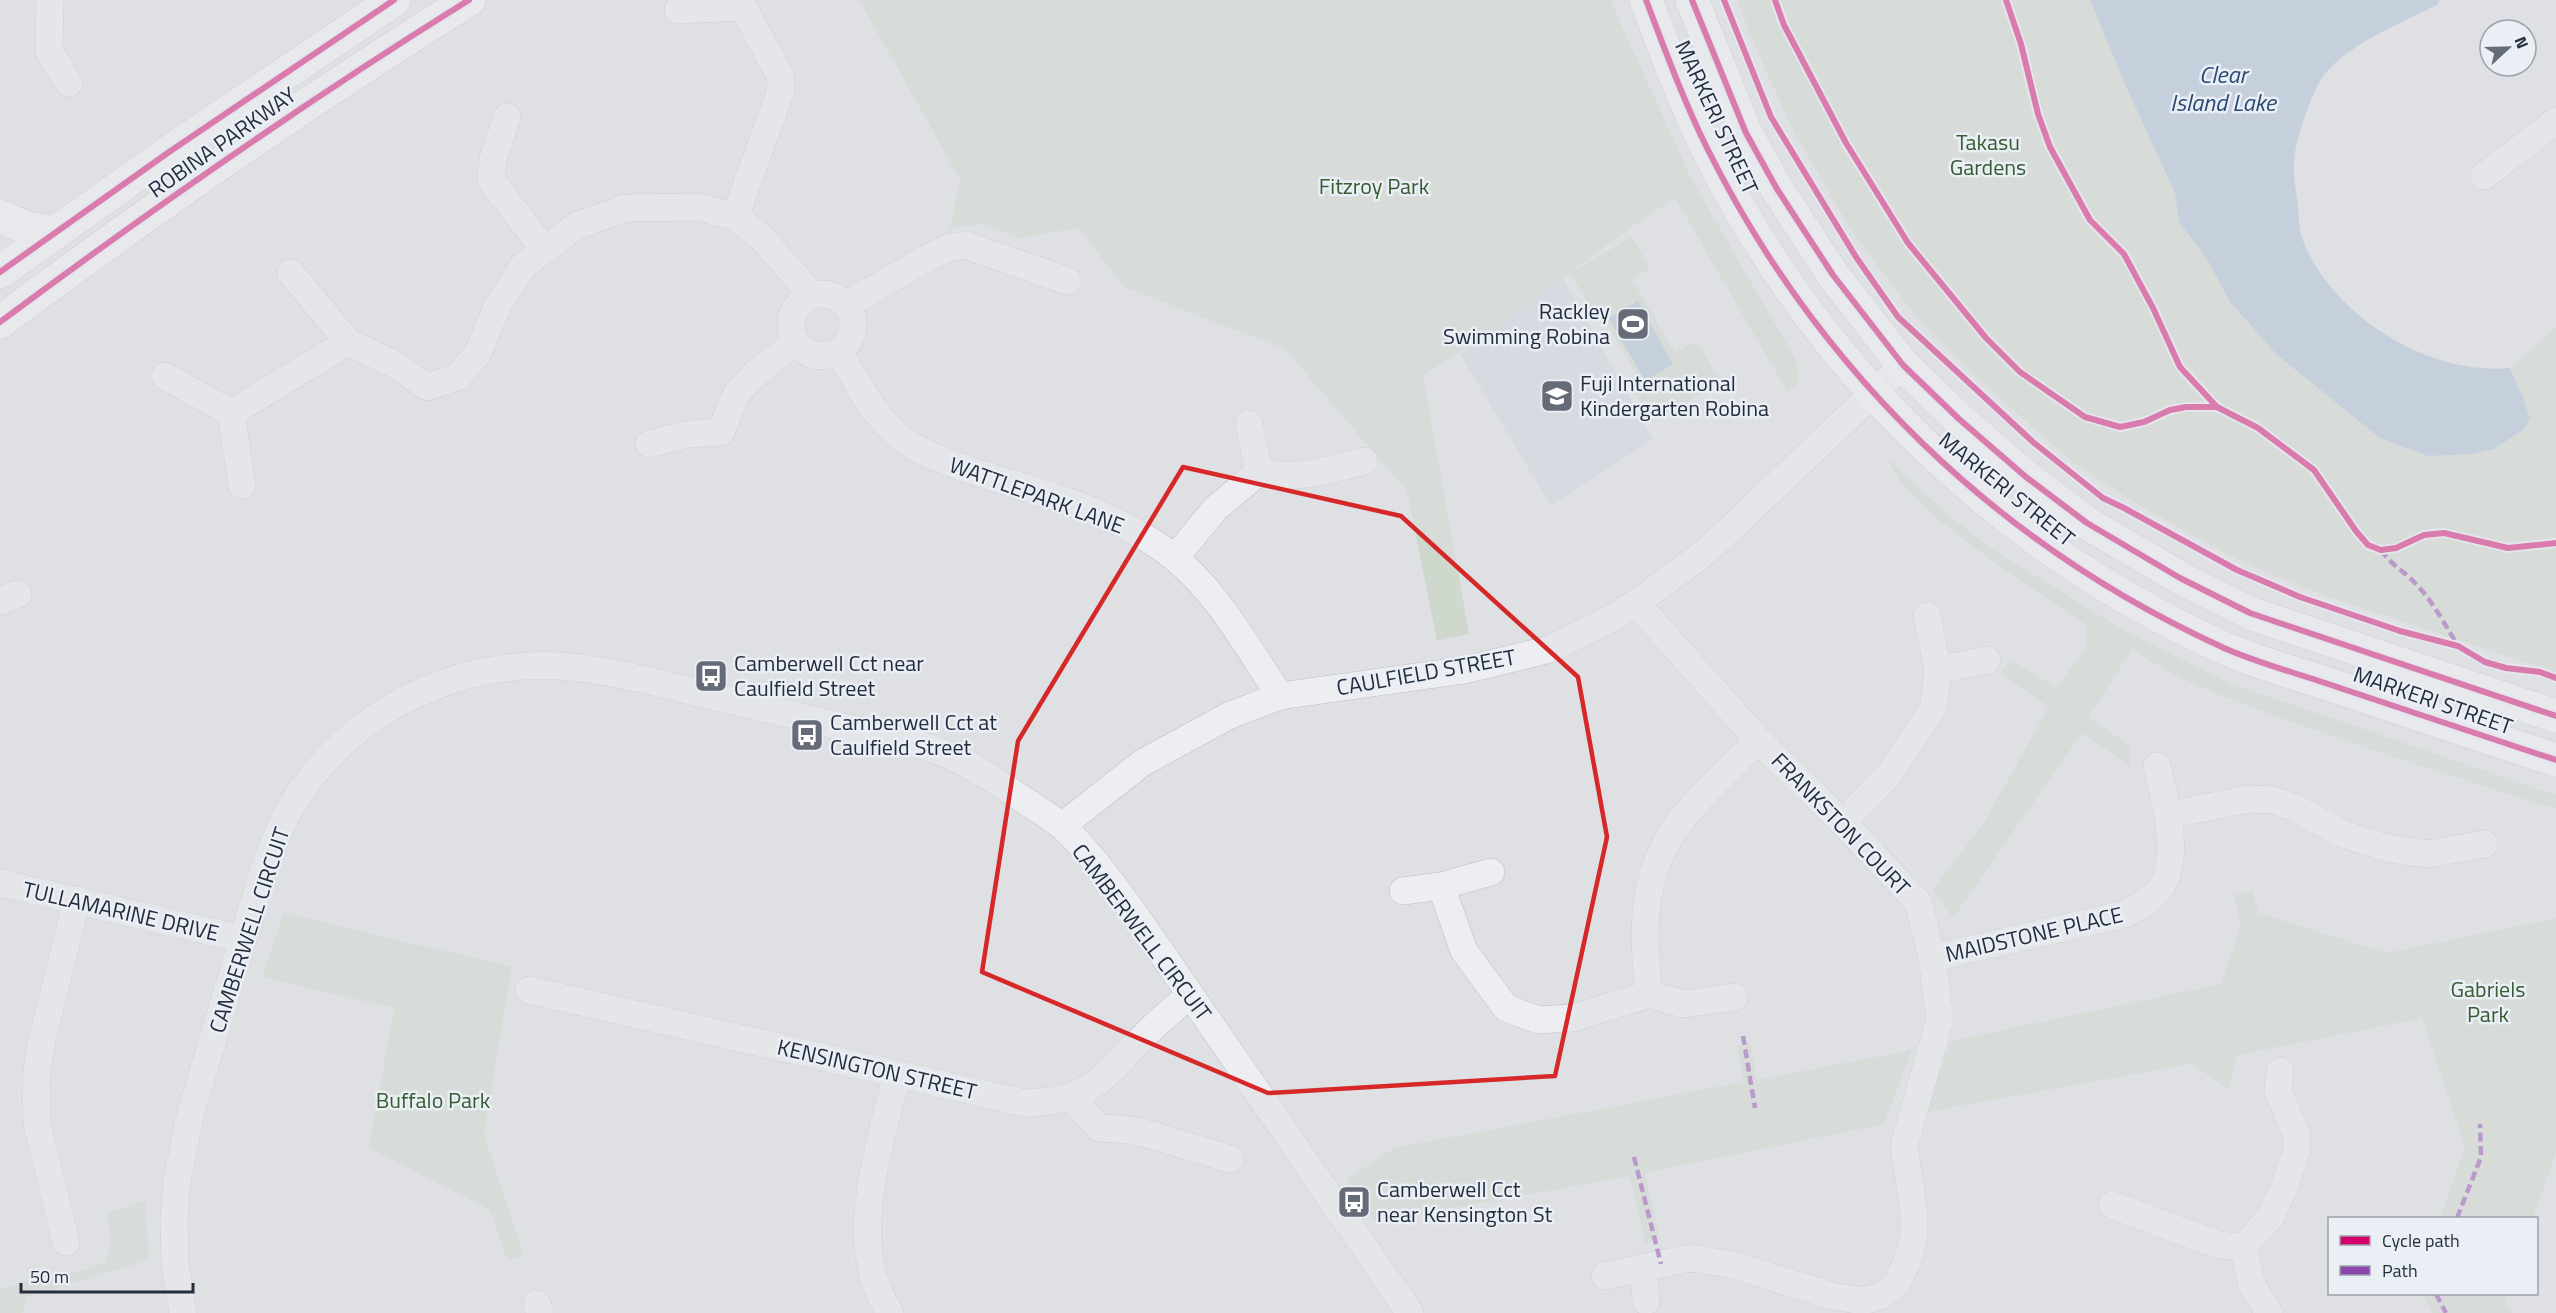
<svg xmlns="http://www.w3.org/2000/svg" width="2556" height="1313" font-family="'Titillium Web',sans-serif">
<rect width="100%" height="100%" fill="#dee0e4"/>
<!-- built -->
<path fill="#cfd3db" d="M 1563,278 L 1653,439 L 1551,506 L 1460,354 Z"/>
<!-- green -->
<g fill="#ced8cd">
<path d="M 859,0 L 1610,0 L 1692,180 L 1796,360 L 1799,381 L 1788,393 L 1675,198 C 1588,253 1512,324 1423,375 L 1469,634 L 1437,641 L 1407,491 L 1285,349 L 1124,287 L 1079,228 L 1019,238 L 984,224 L 950,228 L 960,179 Z"/>
<path d="M 1737,0 L 2090,0 L 2127,89 L 2175,193 L 2179,222 L 2208,261 L 2230,302 L 2277,355 L 2380,438 L 2428,456 L 2472,454 L 2494,449 L 2523,430 L 2523,397 L 2510,368 L 2556,327 L 2556,672 L 2332,598 L 2268,573 L 2222,552 L 2134,502 L 2074,463 L 1990,390 L 1918,319 L 1851,230 L 1794,132 L 1754,44 Z"/>
<path d="M 1632,237 L 1650,268 L 1632,279 L 1675,353 L 1697,341 L 1721,382 L 1652,422 L 1633,390 L 1642,384 L 1595,304 L 1590,307 L 1570,273 Z"/>
<path d="M 1889,459 L 1950,517 L 1992,549 L 2130,634 L 2229,683 L 2556,795 L 2556,809 C 2467,781 2378,753 2290,721 C 2237,702 2179,682 2132,649 L 2089,717 L 2130,746 L 2130,766 L 2082,733 L 1953,918 L 1933,889 L 1983,824 L 2049,707 L 2001,674 L 2010,659 L 2057,688 L 2087,646 L 2086,625 C 2045,596 1898,505 1889,459 Z"/>
<path d="M 2253,891 L 2258,913 L 2387,953 L 2556,918 L 2556,1153 L 2533,1218 L 2440,1218 L 2465,1147 L 2422,1018 L 2237,1055 L 2228,1089 L 2192,1064 L 1926,1112 L 1951,1041 L 2221,984 L 2241,926 L 2234,895 Z"/>
<path d="M 284,913 L 512,967 L 484,1134 L 524,1256 L 507,1260 L 490,1210 L 369,1148 L 394,1008 L 262,977 Z"/>
<path d="M 1750,1043 L 1757,1080 L 1912,1050 L 1884,1124 L 1645,1173 L 1660,1240 L 1645,1243 L 1630,1176 L 1376,1222 L 1347,1179 L 1394,1148 L 1743,1082 L 1737,1045 Z"/>
<path d="M 145,1201 L 149,1260 L 27,1297 L 22,1313 L 0,1313 L 0,1289 L 45,1276 L 46,1281 L 105,1263 L 112,1242 L 106,1213 Z"/>
<path d="M 2422,1294 L 2508,1294 L 2505,1301 L 2512,1313 L 2432,1313 Z"/>
</g>
<!-- water -->
<g fill="#a9bcd2">
<path d="M 2090,0 L 2440,0 L 2437,5 C 2403,22 2339,48 2320,81 C 2309,102 2295,139 2294,163 C 2293,177 2297,194 2298,208 C 2299,217 2299,227 2301,235 C 2328,314 2428,376 2510,368 L 2523,397 L 2530,419 L 2523,430 L 2494,449 L 2472,454 L 2428,456 L 2380,438 L 2277,355 L 2230,302 L 2208,261 L 2179,222 L 2175,193 L 2127,89 Z"/>
<path d="M 1638,301 L 1673,364 L 1645,381 L 1609,318 Z"/>
</g>
<g fill="none" stroke-linecap="round" stroke-linejoin="round">
<!-- minor casing -->
<g stroke="#bcbec2" stroke-width="28">
<g id="minor">
<path d="M 50,0 L 49,51 L 69,83"/>
<path d="M 678,10 L 743,7 L 780,76 L 781,90 L 735,217"/>
<path d="M 507,117 L 493,159 L 491,180 L 544,250"/>
<path d="M 2484,176 L 2556,121"/>
<path d="M 291,273 L 348,342 L 394,364 L 427,387 L 458,377 L 478,353 L 496,309 L 523,266 L 576,226 L 626,208 L 698,207 L 735,217 L 761,237 L 812,295"/>
<circle cx="822" cy="325" r="31"/>
<path d="M 846,305 L 927,258 L 947,248 L 965,245 L 1068,281"/>
<path d="M 839,351 C 855,380 870,409 895,433 C 927,463 1012,482 1055,497 C 1089,508 1123,523 1154,543 C 1210,578 1244,642 1280,696"/>
<path d="M 165,376 L 231,413 L 242,485"/>
<path d="M 231,413 L 348,342"/>
<path d="M 1249,424 L 1259,472"/>
<path d="M 649,444 L 688,434 L 721,432 L 736,394 L 756,373 L 796,342"/>
<path d="M 1175,558 L 1215,509 L 1259,472 C 1293,481 1331,470 1364,461"/>
<path d="M 0,601 L 18,594"/>
<path d="M 1938,670 L 1987,660"/>
<path d="M 2169,815 L 2248,799 L 2272,800 L 2293,807 L 2343,834 L 2390,849 L 2428,854 L 2484,844"/>
<path d="M 1843,823 L 1889,774 L 1933,709 L 1938,670 L 1927,616"/>
<path d="M 1062,826 L 1142,763 L 1228,716 L 1280,696 L 1465,670 L 1547,650 L 1607,621 L 1636,603 L 1708,550 L 1903,365"/>
<path d="M 0,883 L 242,939"/>
<path d="M 1441,886 L 1464,951 L 1506,1008 L 1538,1020 L 1573,1018 L 1649,994 L 1683,1004 L 1734,997"/>
<path d="M 1403,891 L 1441,886 L 1491,872"/>
<path d="M 1932,958 L 2125,914 C 2137,908 2150,901 2159,890 C 2182,861 2165,798 2157,766"/>
<path d="M 529,990 L 1024,1103 C 1092,1102 1104,1076 1148,1032 C 1161,1019 1176,1007 1190,995"/>
<path d="M 1649,994 C 1643,940 1640,887 1669,838 C 1689,803 1731,770 1758,740"/>
<path d="M 1071,1097 L 1099,1128 L 1131,1130 L 1148,1134 L 1230,1159"/>
<path d="M 2112,1205 L 2216,1244 L 2243,1248"/>
<path d="M 66,1242 L 37,1124 L 36,1078 L 41,1044 L 77,900"/>
<path d="M 2243,1248 L 2271,1216 L 2283,1190 L 2297,1150 L 2297,1136 L 2278,1090 L 2280,1071"/>
<path d="M 2243,1248 L 2252,1285 L 2269,1313"/>
<path d="M 1643,1268 L 1646,1301"/>
<path d="M 1605,1276 L 1689,1258 L 1730,1264 L 1832,1296 L 1864,1301 L 1882,1295 L 1897,1284 L 1907,1261 L 1914,1238 L 1914,1212 L 1904,1146 L 1940,1019 L 1932,958 L 1918,902 L 1843,823 L 1758,740 L 1636,603"/>
<path d="M 537,1304 L 540,1313"/>
<path d="M 183,1313 L 175,1264 L 174,1219 L 177,1180 L 190,1116 L 262,875 C 270,851 278,829 291,807 C 345,714 453,660 560,666 C 617,670 674,688 729,700 C 777,711 825,722 872,734 C 892,739 914,742 933,749 C 966,761 996,781 1024,800 C 1037,809 1052,817 1063,827 C 1091,853 1114,886 1136,916 L 1410,1313"/>
<path d="M 890,1313 C 844,1244 880,1148 897,1074"/>
</g>
</g>
<!-- major casing -->
<g stroke="#babdc2" stroke-width="34">
<g id="major">
<path d="M 1646,0 C 1665,50 1684,102 1708,150 C 1819,372 1999,546 2224,648 C 2260,664 2300,674 2337,687 C 2410,711 2483,736 2556,760"/>
<path d="M 1692,0 L 1746,133 L 1777,189 L 1833,275 L 1903,365 L 1959,419 L 2026,477 L 2087,523 L 2180,578 L 2250,613 L 2556,716"/>
<path d="M 0,216 L 24,227 L 54,233"/>
<path d="M 0,272 L 169,152 L 394,0"/>
<path d="M 0,322 C 152,209 308,100 469,0"/>
</g>
</g>
<!-- minor -->
<use href="#minor" stroke="#edeef1" stroke-width="27"/>
<!-- major -->
<use href="#major" stroke="#f2f4f5" stroke-width="33"/>
<!-- quiet -->
<g stroke="#8e44ad" stroke-width="4.5" stroke-dasharray="9 4.5" stroke-linecap="butt">
<path d="M 2381,550 C 2390,564 2404,571 2415,583 C 2433,601 2445,625 2458,646"/>
<path d="M 1743,1036 L 1755,1108"/>
<path d="M 1634,1157 L 1661,1264"/>
<path d="M 2457,1218 L 2481,1157 L 2480,1124"/>
<path d="M 2436,1294 L 2446,1313"/>
</g>
<!-- cycleway casing -->
<g stroke="#eaeef5" stroke-width="10">
<g id="cycleway">
<path d="M 1646,0 C 1665,50 1684,102 1708,150 C 1819,372 1999,546 2224,648 C 2260,664 2300,674 2337,687 C 2410,711 2483,736 2556,760"/>
<path d="M 1692,0 L 1746,133 L 1777,189 L 1833,275 L 1903,365 L 1959,419 L 2026,477 L 2087,523 L 2180,578 L 2250,613 L 2556,716"/>
<path d="M 1724,0 L 1771,117 L 1856,257 L 1898,317 L 2033,442 L 2103,498 L 2124,508 L 2237,570 L 2300,597 L 2400,631 L 2458,646 L 2485,662 L 2506,668 L 2540,672 L 2556,678"/>
<path d="M 1775,0 L 1784,25 L 1846,143 L 1908,243 L 1986,338 L 2020,372 L 2085,417 L 2120,427 L 2144,422 L 2170,410 L 2186,407 L 2217,407 L 2258,428 L 2314,470 L 2356,531 L 2368,545 L 2381,550 L 2396,548 L 2424,535 L 2444,533 L 2508,548 L 2556,543"/>
<path d="M 2006,0 L 2021,44 L 2038,114 L 2050,147 L 2090,220 L 2124,254 L 2153,308 L 2180,367 L 2217,407"/>
<path d="M 0,272 L 169,152 L 394,0"/>
<path d="M 0,322 C 152,209 308,100 469,0"/>
</g>
</g>
<!-- cycleway -->
<use href="#cycleway" stroke="#d6006c" stroke-width="6"/>
</g>
<!-- marked area -->
<path d="M0 0H2556V1313H0ZM 1183,467 L 1401,516 L 1578,677 L 1607,837 L 1555,1076 L 1268,1093 L 982,972 L 1018,741 Z" fill="#dee0e4" fill-opacity=".55" fill-rule="evenodd"/>
<path fill="none" stroke="#d62828" stroke-width="4.5" stroke-linejoin="round" d="M 1183,467 L 1401,516 L 1578,677 L 1607,837 L 1555,1076 L 1268,1093 L 982,972 L 1018,741 Z"/>
<!-- icons -->
<defs>
<g id="stadium-square" transform="scale(1.725)"><rect x="-9" y="-9" width="18" height="18" rx="4" fill="#656c78" stroke="#eaeef5"/><path d="M0-5a6.5 5 0 1 0 0 10a6.5 5 0 1 0 0-10ZM-3.5-1.8h7v3.6h-7Z" fill="#fff"/></g>
<g id="school-square" transform="scale(1.725)"><rect x="-9" y="-9" width="18" height="18" rx="4" fill="#656c78" stroke="#eaeef5"/><path d="M0-5L7-2L0 1L-7-2ZM-4 1L0 2.5L4 1V4Q0 6-4 4Z" fill="#fff"/></g>
<g id="bus-square" transform="scale(1.725)"><rect x="-9" y="-9" width="18" height="18" rx="4" fill="#656c78" stroke="#eaeef5"/><path d="M-5-6H5V4H4V6H2V4H-2V6H-4V4H-5ZM-3.5-4V0h7V-4ZM-3.5 1.2v1.5H-2V1.2ZM2 1.2v1.5H3.5V1.2Z" fill="#fff"/></g>
</defs>
<g fill-rule="evenodd">
<use href="#stadium-square" x="1633" y="324"/>
<use href="#school-square" x="1557" y="396"/>
<use href="#bus-square" x="711" y="676"/>
<use href="#bus-square" x="807" y="735"/>
<use href="#bus-square" x="1354" y="1202"/>
</g>
<g text-anchor="middle" dominant-baseline="central" stroke-width="5" stroke-linejoin="round" paint-order="stroke">
<!-- street labels -->
<g font-size="22" fill="#242d3e" stroke="#eaeef5">
<text transform="translate(1717 117) rotate(65)">MARKERI STREET</text>
<text transform="translate(222 142) rotate(-35)">ROBINA PARKWAY</text>
<text transform="translate(2007 489) rotate(39)">MARKERI STREET</text>
<text transform="translate(1037 495) rotate(20)">WATTLEPARK LANE</text>
<text transform="translate(1426 672) rotate(-10)">CAULFIELD STREET</text>
<text transform="translate(2433 700) rotate(19)">MARKERI STREET</text>
<text transform="translate(1841 824) rotate(46)">FRANKSTON COURT</text>
<text transform="translate(121 911) rotate(13)">TULLAMARINE DRIVE</text>
<text transform="translate(249 930) rotate(-72)">CAMBERWELL CIRCUIT</text>
<text transform="translate(1142 932) rotate(53)">CAMBERWELL CIRCUIT</text>
<text transform="translate(2034 934) rotate(-13)">MAIDSTONE PLACE</text>
<text transform="translate(877 1069) rotate(13)">KENSINGTON STREET</text>
</g>
<!-- park labels -->
<g font-size="22" fill="#375b30" stroke="#eaeef5">
<text x="1988" y="142">Takasu<tspan x="1988" dy="25">Gardens</tspan></text>
<text x="1374" y="186">Fitzroy Park</text>
<text x="2488" y="989">Gabriels<tspan x="2488" dy="25">Park</tspan></text>
<text x="433" y="1100">Buffalo Park</text>
</g>
<!-- poi labels -->
<g font-size="22" fill="#242d3e" stroke="#eaeef5" text-anchor="start">
<text x="1610" y="311" text-anchor="end">Rackley<tspan x="1610" dy="25">Swimming Robina</tspan></text>
<text x="1580" y="383">Fuji International<tspan x="1580" dy="25">Kindergarten Robina</tspan></text>
<text x="734" y="663">Camberwell Cct near<tspan x="734" dy="25">Caulfield Street</tspan></text>
<text x="830" y="722">Camberwell Cct at<tspan x="830" dy="25">Caulfield Street</tspan></text>
<text x="1377" y="1189">Camberwell Cct<tspan x="1377" dy="25">near Kensington St</tspan></text>
</g>
<!-- water labels -->
<g font-size="24" font-style="italic" fill="#2a4a76" stroke="#eaeef5">
<text x="2223" y="74">Clear<tspan x="2223" dy="28">Island Lake</tspan></text>
</g>
</g>
<!-- legend -->
<rect x="2328" y="1217" width="210" height="78" fill="#eaeef5" stroke="#9ba1ac" stroke-width="1.5"/>
<rect x="2340" y="1236" width="30" height="9" fill="#d6006c" stroke="#9ba1ac" stroke-width="1.5"/>
<text x="2382" y="1247" font-size="18" fill="#242d3e">Cycle path</text>
<rect x="2340" y="1266" width="30" height="9" fill="#8e44ad" stroke="#9ba1ac" stroke-width="1.5"/>
<text x="2382" y="1277" font-size="18" fill="#242d3e">Path</text>
<!-- north arrow -->
<g transform="translate(2508 48) rotate(68)"><circle r="28" fill="#eaeef5" stroke="#9ba1ac" stroke-width="1.5"/>
<path d="M0-4.5L10 22L0 15L-10 22Z" fill="#656c78"/>
<text y="-9" font-size="16" font-weight="bold" text-anchor="middle" fill="#242d3e">N</text>
</g>
<!-- scale -->
<path d="M21 1283v9h172v-9" fill="none" stroke="#242d3e" stroke-width="3"/>
<text x="30" y="1283" font-size="18" fill="#242d3e" stroke="#eaeef5" stroke-width="4.5" paint-order="stroke">50 m</text>
</svg>
